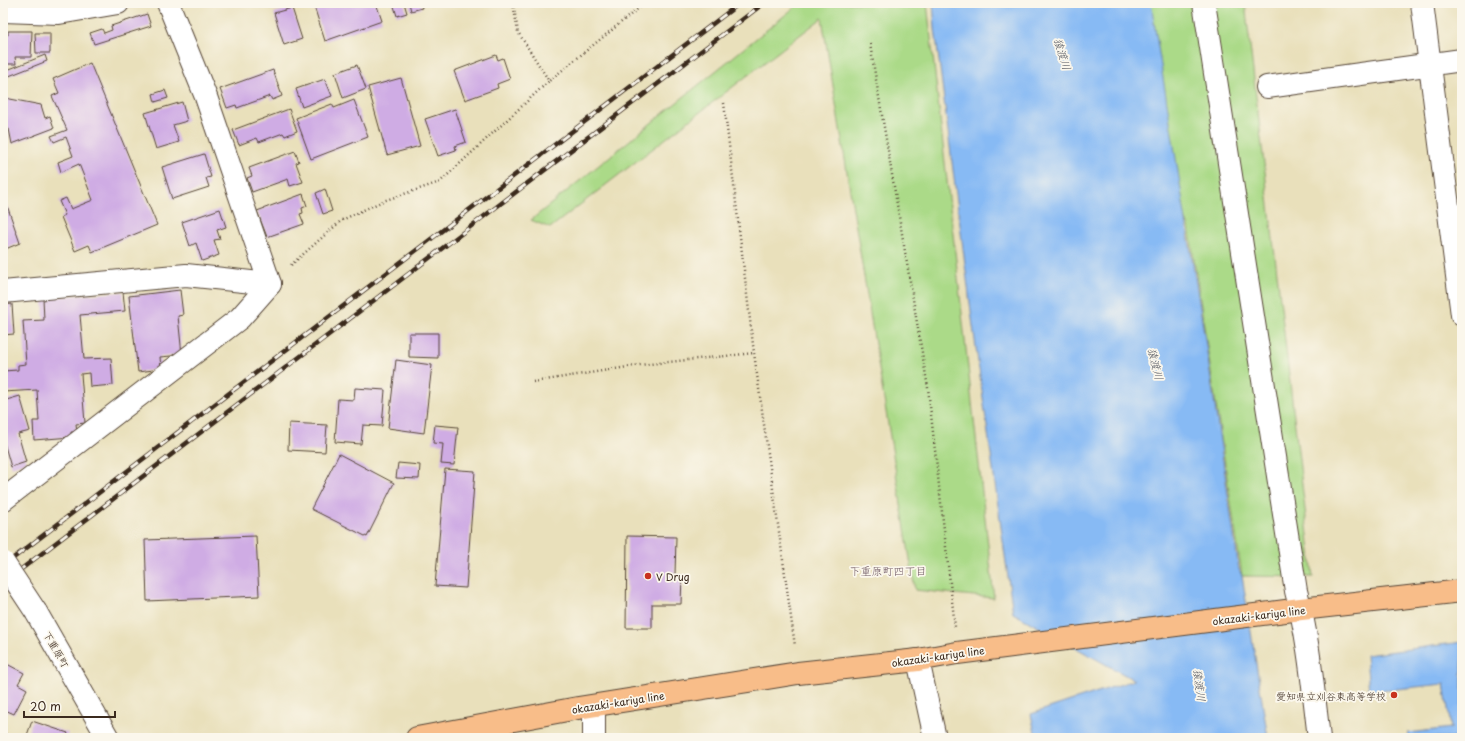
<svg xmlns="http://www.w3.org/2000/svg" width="1465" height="741" font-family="'Playpen Sans','Klee One',sans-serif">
<rect width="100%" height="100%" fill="#fbf7ec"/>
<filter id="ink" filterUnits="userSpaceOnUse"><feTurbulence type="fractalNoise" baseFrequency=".025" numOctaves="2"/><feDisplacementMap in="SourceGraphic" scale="8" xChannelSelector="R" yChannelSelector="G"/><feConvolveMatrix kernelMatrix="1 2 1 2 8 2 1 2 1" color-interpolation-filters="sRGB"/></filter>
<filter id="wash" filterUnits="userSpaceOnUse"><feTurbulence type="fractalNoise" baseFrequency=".012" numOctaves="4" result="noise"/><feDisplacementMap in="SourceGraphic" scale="16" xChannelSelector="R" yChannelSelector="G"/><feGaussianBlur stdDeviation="0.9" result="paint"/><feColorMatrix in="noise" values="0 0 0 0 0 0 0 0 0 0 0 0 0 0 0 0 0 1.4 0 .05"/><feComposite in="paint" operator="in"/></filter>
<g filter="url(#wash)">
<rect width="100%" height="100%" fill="#e9e0bb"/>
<!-- green -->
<g fill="#abda88" stroke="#738253">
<path d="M 800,3 L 927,3 L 994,598 L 915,590 L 822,18 L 550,228 L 531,220 Z"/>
<path d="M 1097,3 L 1245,3 L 1313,577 L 1242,576 L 1189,227 Z"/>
</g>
<!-- water -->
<g fill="#87baf4" stroke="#617289">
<path d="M 933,3 L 1151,3 L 1205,339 L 1239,569 L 1242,576 L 1268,738 L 1036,738 L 1031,714 L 1134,680 L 1013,613 L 972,319 L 935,29 Z"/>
<path d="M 1462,642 L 1462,738 L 1409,738 L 1408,733 L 1451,728 L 1444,684 L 1369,692 L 1366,655 Z"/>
</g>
<g id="blocks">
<!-- building -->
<g fill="#cface4">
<path d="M 313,3 L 376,3 L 382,21 L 325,41 Z"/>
<path d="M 393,3 L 404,3 L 407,13 L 397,16 Z"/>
<path d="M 409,3 L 421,3 L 422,8 L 411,11 Z"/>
<path d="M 292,8 L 302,39 L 284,45 L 274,13 Z"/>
<path d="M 147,14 L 151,26 L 94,44 L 90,33 L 102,29 L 104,33 L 112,30 L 111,26 Z"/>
<path d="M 8,31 L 32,31 L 31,57 L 15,57 L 16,64 L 3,64 L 3,35 L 8,35 Z"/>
<path d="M 35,33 L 50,33 L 50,53 L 36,53 Z"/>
<path d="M 45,55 L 47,61 L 9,76 L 7,70 Z"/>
<path d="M 496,55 L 498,60 L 503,58 L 510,79 L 497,84 L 498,88 L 465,100 L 454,71 Z"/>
<path d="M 90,63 L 157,225 L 92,252 L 89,245 L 75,251 L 61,217 L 65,215 L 59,201 L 66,198 L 71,209 L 93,200 L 79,164 L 61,172 L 58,162 L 73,156 L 66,137 L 54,142 L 51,136 L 67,130 L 52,96 L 59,93 L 53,79 Z"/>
<path d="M 357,65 L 366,89 L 343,98 L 335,73 Z"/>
<path d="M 273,70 L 282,96 L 272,100 L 270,96 L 237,108 L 236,105 L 227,108 L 220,89 Z"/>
<path d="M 401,78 L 420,146 L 387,155 L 368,87 Z"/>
<path d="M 325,79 L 332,96 L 302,107 L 296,89 Z"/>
<path d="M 165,90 L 168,98 L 155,102 L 153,94 Z"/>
<path d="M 5,98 L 41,105 L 45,118 L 50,116 L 54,128 L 12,144 L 9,129 L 3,127 L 3,105 Z"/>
<path d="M 354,100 L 368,137 L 311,159 L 296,118 L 332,104 L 334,108 Z"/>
<path d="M 182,102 L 187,121 L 173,125 L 179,142 L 156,149 L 145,113 Z"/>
<path d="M 289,109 L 297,131 L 285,136 L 283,133 L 259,142 L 257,138 L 239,145 L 233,130 Z"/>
<path d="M 455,109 L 466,142 L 455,146 L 456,150 L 438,156 L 425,119 Z"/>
<path d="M 295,151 L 299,162 L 296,163 L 303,182 L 290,186 L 288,179 L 252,192 L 247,178 L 252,176 L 249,168 Z"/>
<path d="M 204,154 L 211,177 L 206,178 L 209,187 L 172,199 L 162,167 Z"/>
<path d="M 325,189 L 332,211 L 323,214 L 316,193 Z"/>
<path d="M 3,194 L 20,243 L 3,250 Z"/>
<path d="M 303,194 L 307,206 L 302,208 L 303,213 L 300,214 L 304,224 L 267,237 L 257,211 Z"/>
<path d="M 220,209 L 226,227 L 217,230 L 220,239 L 214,240 L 219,255 L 202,261 L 196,243 L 190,246 L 182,222 Z"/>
<path d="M 180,290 L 183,315 L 178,316 L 182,355 L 160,357 L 161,369 L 138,372 L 129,296 Z"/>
<path d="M 123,292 L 125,311 L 80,315 L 84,359 L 111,358 L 113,385 L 90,387 L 89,373 L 81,374 L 85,423 L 76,424 L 77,432 L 71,432 L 71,437 L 34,440 L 33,421 L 39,421 L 37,390 L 3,392 L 3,371 L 18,370 L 18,365 L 26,364 L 23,321 L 44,320 L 43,298 Z"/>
<path d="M 12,304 L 14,334 L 3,335 L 3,305 Z"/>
<path d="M 409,333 L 438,333 L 438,358 L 409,357 Z"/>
<path d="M 396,360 L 432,365 L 424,433 L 388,428 Z"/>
<path d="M 355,388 L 385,390 L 382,426 L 363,425 L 361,444 L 335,442 L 338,399 L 354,400 Z"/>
<path d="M 20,396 L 30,431 L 18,434 L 26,462 L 11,467 L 3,439 L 3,401 Z"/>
<path d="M 289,423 L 327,425 L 325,452 L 288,450 Z"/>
<path d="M 435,425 L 458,427 L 454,465 L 441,464 L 443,444 L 433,443 Z"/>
<path d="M 339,454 L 394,483 L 367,537 L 311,509 Z"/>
<path d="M 398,463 L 420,465 L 419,479 L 396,478 Z"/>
<path d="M 445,469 L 475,471 L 466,588 L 435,586 Z"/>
<path d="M 256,536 L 259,596 L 147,601 L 145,540 Z"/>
<path d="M 627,536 L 676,537 L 675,575 L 682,575 L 681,604 L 652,604 L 652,628 L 626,628 Z"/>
<path d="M 5,663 L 24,673 L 18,684 L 27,689 L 14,714 L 3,709 L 3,668 Z"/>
<path d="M 32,721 L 68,733 L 66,738 L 26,738 Z"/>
<path d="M 3,732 L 13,738 L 3,738 Z"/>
</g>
</g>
</g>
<g filter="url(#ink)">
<use href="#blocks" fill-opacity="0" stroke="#554536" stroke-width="1"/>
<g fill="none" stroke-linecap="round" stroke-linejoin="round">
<!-- minor casing -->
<g stroke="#554536" stroke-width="24">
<g id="minor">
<path d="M 1204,3 L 1296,591 C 1309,639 1313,689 1319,738"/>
<path d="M 1422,3 L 1462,315"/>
<path d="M 3,11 L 59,13 L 118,3"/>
<path d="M 1267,87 L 1462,60"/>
<path d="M 3,292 L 186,275 L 270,284 L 206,97 L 168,3"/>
<path d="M 3,500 L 240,318 L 270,284"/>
<path d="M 36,612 L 108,738"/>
<path d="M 918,660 L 935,738"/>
<path d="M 594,706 L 594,738"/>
</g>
</g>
<!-- major casing -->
<g stroke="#554536" stroke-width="24">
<path id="major" d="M 417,738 L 578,708 L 798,673 L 918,660 L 957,653 L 1301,609 L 1462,591"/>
</g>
<!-- path -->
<g stroke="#554536" stroke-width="2.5" stroke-dasharray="1 3" stroke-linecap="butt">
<path d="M 513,3 L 518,32 L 549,81 L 645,3"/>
<path d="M 870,44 L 928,388 L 955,627"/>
<path d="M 724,103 L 754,353 L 795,646"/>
<path d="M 291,265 L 342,220 L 383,201 L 440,182 L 549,81"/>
<path d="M 533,382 L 640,365 L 754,353"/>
</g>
<!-- minor -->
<use href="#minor" stroke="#fff" stroke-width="22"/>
<!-- major -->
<use href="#major" stroke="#f8bd89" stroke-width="22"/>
<!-- rail casing -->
<g stroke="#3b2a1e" stroke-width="4.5">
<g id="rail">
<path d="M 3,566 L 740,3"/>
<path d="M 3,583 L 764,3"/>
</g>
</g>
<!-- rail -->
<use href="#rail" stroke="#fbf7ec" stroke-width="3" stroke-dasharray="9" stroke-linecap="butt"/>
<!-- minor-bridge casing -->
<g stroke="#554536" stroke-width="24" stroke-linecap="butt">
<path id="minor-bridge" d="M 3,562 L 36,612"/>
</g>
<!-- minor-bridge -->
<use href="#minor-bridge" stroke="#fff" stroke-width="22"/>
</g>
</g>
<!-- markers -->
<g fill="#c8321e" stroke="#fbf7ec" stroke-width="1.5">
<circle cx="648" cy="576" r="4"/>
<circle cx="1394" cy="695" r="4"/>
</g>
<g text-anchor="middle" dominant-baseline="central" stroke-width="3.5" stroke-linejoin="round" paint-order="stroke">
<!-- poi labels -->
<g font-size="10" fill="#3b2a1e" stroke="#fbf7ec" text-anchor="start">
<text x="656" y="576">V Drug</text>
<text x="1386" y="695" text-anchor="end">愛知県立刈谷東高等学校</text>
</g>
<!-- street labels -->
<g font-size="10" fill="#3b2a1e" stroke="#fbf7ec">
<text transform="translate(1259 615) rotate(-7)">okazaki-kariya line</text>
<text transform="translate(57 649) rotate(60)">下重原町</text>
<text transform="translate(938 656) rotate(-8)">okazaki-kariya line</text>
<text transform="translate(618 702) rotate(-9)">okazaki-kariya line</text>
</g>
<!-- water labels -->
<g font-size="11" font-style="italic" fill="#52555e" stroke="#fbf7ec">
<text transform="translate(1063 54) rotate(73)">猿渡川</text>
<text transform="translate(1156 364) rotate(76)">猿渡川</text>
<text transform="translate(1200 685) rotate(83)">猿渡川</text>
</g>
<!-- neighbourhood labels -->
<g font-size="11" fill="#6f5863" stroke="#fbf7ec">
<text x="888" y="570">下重原町四丁目</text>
</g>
</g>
<!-- margin -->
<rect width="1465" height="741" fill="none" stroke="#fbf7ec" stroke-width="16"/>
<!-- scale -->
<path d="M24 711v6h91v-6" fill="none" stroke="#3b2a1e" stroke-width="2"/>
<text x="30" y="711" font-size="12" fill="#3b2a1e" stroke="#fbf7ec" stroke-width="3" paint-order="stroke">20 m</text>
</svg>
